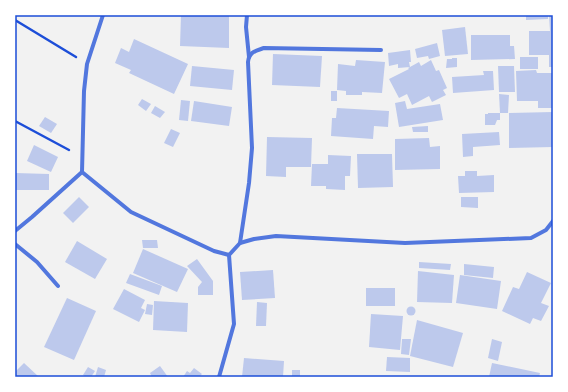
<svg xmlns="http://www.w3.org/2000/svg" width="568" height="392" font-family="Inter,sans-serif">
<rect width="100%" height="100%" fill="#f2f2f2"/>
<!-- building -->
<g fill="#bdc9ec">
<path d="M 181,15 L 229,15 L 229,48 L 180,46 Z"/>
<path d="M 526,15 L 548,15 L 548,19 L 526,20 Z"/>
<path d="M 549,15 L 553,15 L 553,31 L 550,31 Z"/>
<path d="M 465,27 L 468,54 L 445,56 L 442,30 Z"/>
<path d="M 529,31 L 553,31 L 553,67 L 549,67 L 549,55 L 529,55 Z"/>
<path d="M 471,35 L 510,35 L 510,46 L 514,46 L 515,59 L 471,60 Z"/>
<path d="M 134,39 L 188,64 L 174,94 L 129,73 L 131,70 L 115,63 L 121,48 L 129,52 Z"/>
<path d="M 437,43 L 440,56 L 429,59 L 428,56 L 417,58 L 415,49 Z"/>
<path d="M 410,50 L 411,62 L 409,62 L 410,67 L 419,62 L 421,66 L 431,60 L 436,71 L 439,70 L 447,88 L 443,90 L 446,95 L 432,102 L 429,96 L 412,105 L 407,94 L 399,98 L 389,79 L 409,69 L 408,68 L 410,67 L 398,68 L 398,64 L 389,66 L 388,53 Z"/>
<path d="M 273,54 L 322,56 L 320,87 L 272,85 Z"/>
<rect x="520" y="57" width="18" height="12"/>
<path d="M 452,58 L 457,58 L 457,67 L 446,68 L 447,59 L 452,59 Z"/>
<path d="M 356,60 L 385,62 L 382,93 L 362,92 L 362,95 L 346,95 L 346,91 L 337,90 L 338,64 L 355,66 Z"/>
<path d="M 192,66 L 234,70 L 232,90 L 190,86 Z"/>
<path d="M 498,66 L 514,66 L 515,92 L 499,92 Z"/>
<path d="M 536,70 L 537,73 L 553,73 L 553,108 L 538,108 L 538,101 L 517,101 L 516,71 Z"/>
<path d="M 483,71 L 493,71 L 494,90 L 453,93 L 452,77 L 484,75 Z"/>
<rect x="331" y="91" width="6" height="10"/>
<path d="M 499,94 L 509,95 L 508,113 L 500,113 Z"/>
<path d="M 142,99 L 151,104 L 146,111 L 138,105 Z"/>
<path d="M 181,100 L 190,101 L 188,121 L 179,120 Z"/>
<path d="M 194,101 L 232,107 L 229,126 L 191,121 Z"/>
<path d="M 405,101 L 407,109 L 440,104 L 443,120 L 399,127 L 395,103 Z"/>
<path d="M 155,106 L 165,112 L 160,118 L 151,113 Z"/>
<path d="M 337,108 L 389,111 L 388,127 L 374,126 L 373,139 L 331,136 L 332,118 L 336,118 Z"/>
<path d="M 553,112 L 553,147 L 509,148 L 509,113 Z"/>
<path d="M 488,113 L 500,113 L 500,120 L 497,120 L 495,125 L 485,125 L 485,114 L 488,114 Z"/>
<path d="M 45,117 L 57,124 L 51,133 L 39,126 Z"/>
<path d="M 428,126 L 428,132 L 413,132 L 412,127 Z"/>
<path d="M 171,129 L 180,133 L 173,147 L 164,143 Z"/>
<path d="M 499,132 L 500,145 L 473,147 L 473,156 L 463,157 L 462,134 Z"/>
<path d="M 267,137 L 312,138 L 311,167 L 286,167 L 286,177 L 266,176 Z"/>
<path d="M 429,138 L 430,147 L 440,146 L 440,169 L 395,170 L 395,139 Z"/>
<path d="M 34,145 L 58,157 L 51,172 L 27,161 Z"/>
<path d="M 357,154 L 392,154 L 393,187 L 358,188 Z"/>
<path d="M 328,155 L 351,156 L 350,176 L 345,176 L 345,190 L 326,189 L 326,186 L 311,186 L 312,164 L 328,164 Z"/>
<path d="M 465,171 L 477,171 L 477,176 L 494,175 L 494,192 L 459,193 L 458,176 L 465,176 Z"/>
<path d="M 15,173 L 49,174 L 49,190 L 15,190 Z"/>
<path d="M 79,197 L 89,207 L 73,223 L 63,213 Z"/>
<path d="M 461,197 L 478,197 L 478,208 L 461,207 Z"/>
<path d="M 142,240 L 157,240 L 158,248 L 143,248 Z"/>
<path d="M 77,241 L 107,259 L 95,279 L 65,262 Z"/>
<path d="M 143,249 L 188,269 L 177,292 L 133,273 Z"/>
<path d="M 197,259 L 213,281 L 213,295 L 198,295 L 198,287 L 202,282 L 187,266 Z"/>
<path d="M 419,262 L 451,264 L 450,270 L 419,268 Z"/>
<path d="M 464,264 L 494,267 L 493,278 L 464,275 Z"/>
<path d="M 273,270 L 275,298 L 242,300 L 240,272 Z"/>
<path d="M 418,271 L 454,275 L 452,303 L 417,302 Z"/>
<path d="M 527,272 L 551,283 L 541,303 L 549,306 L 541,321 L 533,318 L 530,324 L 502,311 L 513,287 L 519,289 Z"/>
<path d="M 130,274 L 162,286 L 159,295 L 126,283 Z"/>
<path d="M 460,275 L 501,281 L 497,309 L 456,303 Z"/>
<rect x="366" y="288" width="29" height="18"/>
<path d="M 124,289 L 145,300 L 141,308 L 145,310 L 139,322 L 113,309 Z"/>
<path d="M 67,298 L 96,311 L 74,360 L 44,347 Z"/>
<path d="M 154,301 L 188,303 L 187,332 L 153,330 Z"/>
<path d="M 257,302 L 267,303 L 266,326 L 256,326 Z"/>
<path d="M 147,304 L 153,305 L 152,315 L 145,314 Z"/>
<circle cx="411" cy="311" r="4.5"/>
<path d="M 371,314 L 403,316 L 400,350 L 369,347 Z"/>
<path d="M 417,320 L 463,333 L 453,367 L 410,356 Z"/>
<path d="M 402,339 L 411,339 L 409,355 L 401,354 Z"/>
<path d="M 492,339 L 502,342 L 498,361 L 488,358 Z"/>
<path d="M 387,357 L 410,358 L 410,372 L 386,371 Z"/>
<path d="M 244,358 L 284,361 L 283,377 L 242,377 Z"/>
<path d="M 24,363 L 39,377 L 15,377 L 15,372 Z"/>
<path d="M 492,363 L 540,373 L 539,377 L 489,377 Z"/>
<path d="M 160,366 L 168,377 L 152,377 L 150,373 Z"/>
<path d="M 88,367 L 95,371 L 91,377 L 86,377 L 83,375 Z"/>
<path d="M 98,367 L 106,370 L 104,377 L 95,377 Z"/>
<path d="M 194,368 L 202,374 L 199,377 L 183,377 L 187,371 L 190,373 Z"/>
<rect x="292" y="370" width="8" height="7"/>
</g>
<g fill="none" stroke-linecap="round" stroke-linejoin="round">
<!-- path -->
<g stroke="#1d4ed8" stroke-width="2.5">
<path d="M 15,20 L 76,57"/>
<path d="M 15,121 L 69,150"/>
</g>
<!-- minor -->
<g stroke="#5277de" stroke-width="4">
<path d="M 103,15 L 87,64 L 84,91 L 82,172 L 131,212 L 214,251 L 229,255"/>
<path d="M 247,15 L 246,27 L 249,57"/>
<path d="M 15,231 L 32,217 L 82,172"/>
<path d="M 240,243 L 249,183 L 252,148 L 248,62 C 249,52 255,51 264,48 L 381,50"/>
<path d="M 15,244 L 37,262 L 58,286"/>
<path d="M 219,377 L 234,324 L 229,255 L 240,243 L 254,239 L 276,236 L 405,243 L 531,238 L 546,230 L 553,221"/>
</g>
</g>
<!-- border -->
<rect width="568" height="392" fill="none" stroke="#ffffff" stroke-width="32"/>
<rect x="16" y="16" width="536" height="360" fill="none" stroke="#1d4ed8" stroke-width="1.5"/>
</svg>
